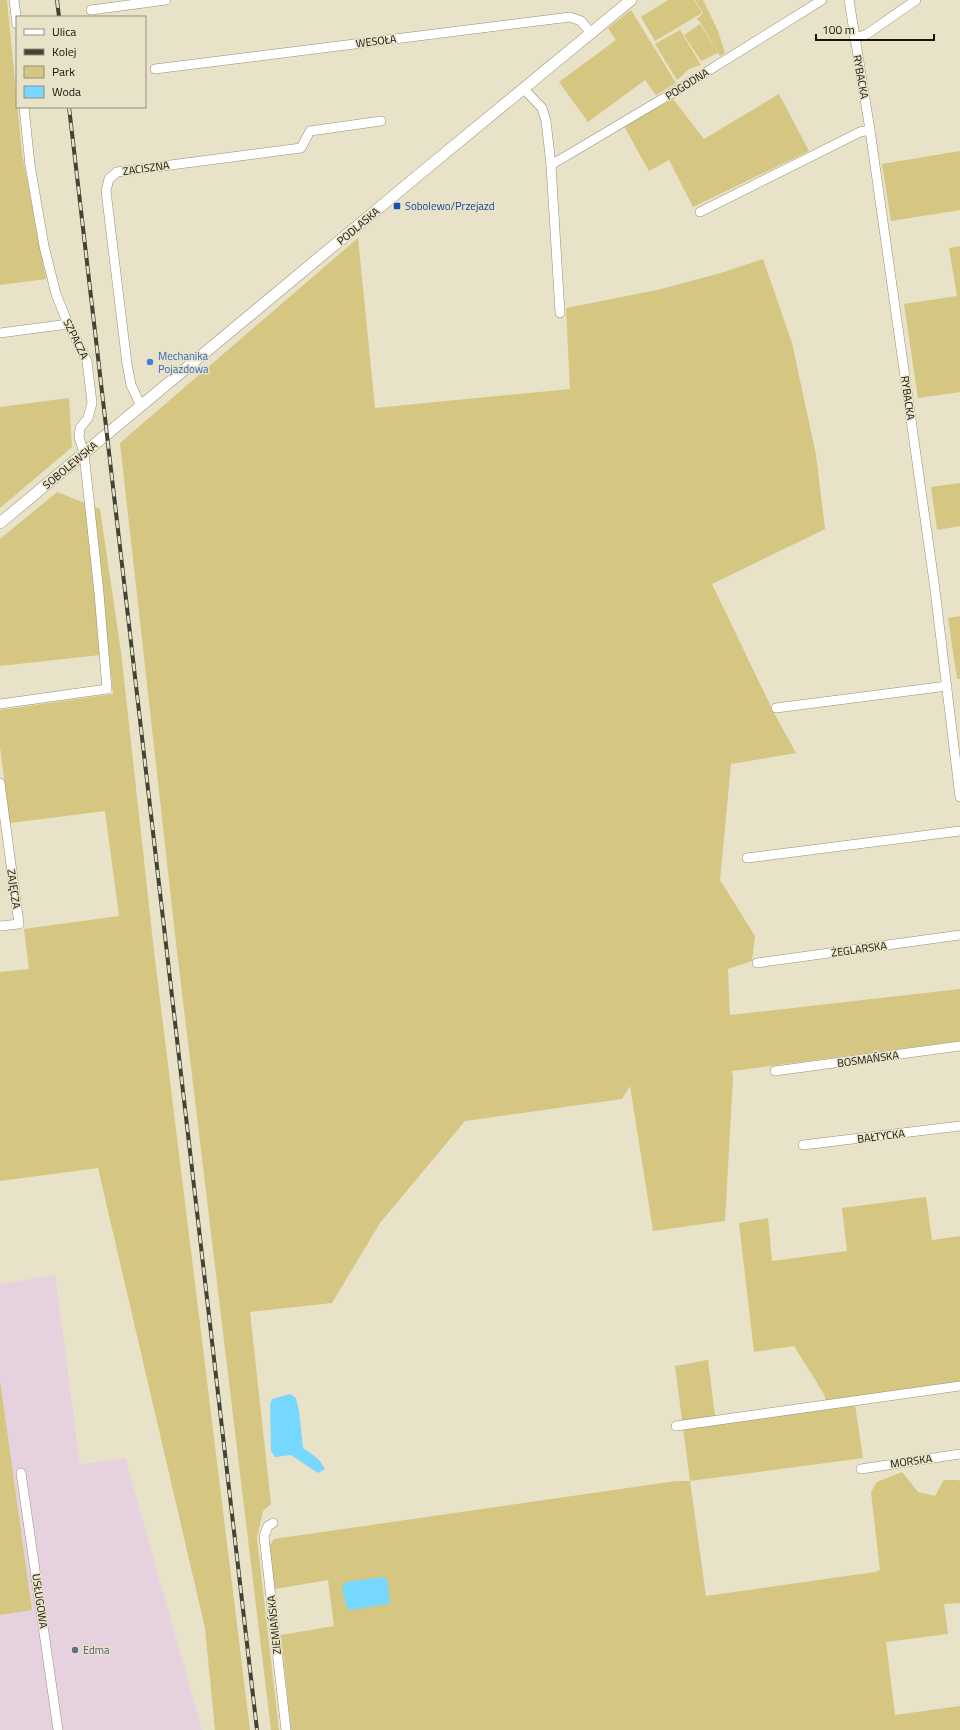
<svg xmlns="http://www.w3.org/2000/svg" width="960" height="1730" font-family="'Titillium Web',sans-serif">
<rect width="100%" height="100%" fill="#e8e2c8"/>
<!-- industrial -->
<path fill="#e6d1df" d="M 55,1275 L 80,1465 L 125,1458 L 202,1730 L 0,1730 L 0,1615 L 32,1610 L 0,1380 L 0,1284 Z"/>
<!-- green -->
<g fill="#d5c681">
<path d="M 0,0 L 7,0 L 22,153 L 46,279 L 0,285 Z"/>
<path d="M 668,0 L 694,0 L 702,13 L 655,41 L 641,17 Z"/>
<path d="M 695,0 L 703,0 L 718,31 L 725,53 L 720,56 L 700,22 L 697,19 L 703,13 Z"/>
<path d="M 631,10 L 676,83 L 656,95 L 645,80 L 588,122 L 559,82 L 616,40 L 608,28 Z"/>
<path d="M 700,24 L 718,53 L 701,61 L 684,35 Z"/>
<path d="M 680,30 L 701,65 L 689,69 L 677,80 L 655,44 Z"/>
<path d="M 779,94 L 809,151 L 693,207 L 669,160 L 649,171 L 624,126 L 673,99 L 704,139 Z"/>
<path d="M 960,151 L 960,210 L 891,221 L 882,164 Z"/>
<path d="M 358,238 L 375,408 L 570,389 L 566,308 L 657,290 L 721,273 L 763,259 L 792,343 L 816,455 L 825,529 L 712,584 L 774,713 L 796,753 L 731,764 L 720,880 L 755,936 L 752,961 L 728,969 L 730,1015 L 960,989 L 960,1041 L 732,1071 L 733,1078 L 725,1221 L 653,1231 L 630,1086 L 622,1099 L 465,1121 L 380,1223 L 332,1303 L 250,1312 L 271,1504 L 263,1511 L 257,1538 L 279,1730 L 271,1730 L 176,943 L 120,443 Z"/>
<path d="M 960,246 L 960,392 L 918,398 L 904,304 L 957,296 L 949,248 Z"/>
<path d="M 69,398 L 72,447 L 0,508 L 0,407 Z"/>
<path d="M 960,483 L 960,526 L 937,530 L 931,487 Z"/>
<path d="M 57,492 L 100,509 L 121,652 L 154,951 L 250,1730 L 215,1730 L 205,1628 L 98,1168 L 0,1181 L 0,972 L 29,969 L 24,929 L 119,916 L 105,811 L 10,823 L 0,747 L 0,710 L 113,694 L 109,654 L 0,666 L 0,539 Z"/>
<path d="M 960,616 L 960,679 L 957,679 L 948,618 Z"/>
<path d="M 926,1197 L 932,1240 L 960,1236 L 960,1390 L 855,1405 L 863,1458 L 690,1481 L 706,1596 L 875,1572 L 880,1570 L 871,1492 L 877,1482 L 902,1472 L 918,1492 L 935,1496 L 944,1480 L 958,1480 L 960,1481 L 960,1603 L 944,1604 L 948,1634 L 886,1642 L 895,1715 L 960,1706 L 960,1730 L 291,1730 L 281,1635 L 334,1626 L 328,1580 L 275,1589 L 269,1546 L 274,1539 L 676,1481 L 690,1481 L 675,1366 L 708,1360 L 716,1424 L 827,1408 L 824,1394 L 794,1346 L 754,1352 L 739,1223 L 768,1218 L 772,1261 L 847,1251 L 842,1208 Z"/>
<path d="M 0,1380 L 32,1610 L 0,1615 Z"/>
</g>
<!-- water -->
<g fill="#76d8ff">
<path d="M 290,1394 L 296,1398 L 299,1411 L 303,1448 C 312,1454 320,1459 325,1469 L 318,1473 L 291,1455 L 275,1457 L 271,1451 L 270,1405 L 272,1399 Z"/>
<path d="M 383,1577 L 387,1579 L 390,1601 L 388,1604 L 351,1610 L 346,1607 L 342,1588 L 346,1582 Z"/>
</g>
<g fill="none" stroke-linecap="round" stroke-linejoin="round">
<!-- minor casing -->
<g stroke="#959077" stroke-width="10">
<g id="minor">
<path d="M 14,0 L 17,24"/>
<path d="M 849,0 L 870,130 L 934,582 L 960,797"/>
<path d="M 91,10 L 166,0"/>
<path d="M 854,39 L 867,34 L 916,0"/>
<path d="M 155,69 L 570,17 L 581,21 L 591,33"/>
<path d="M 523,88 L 542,108 L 546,121 L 551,165 L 560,313"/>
<path d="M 551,165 L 679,89 L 822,0"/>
<path d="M 700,212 L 860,132 L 870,130"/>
<path d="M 0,333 L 68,324"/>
<path d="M 141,406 L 131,385 L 127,364 L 106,191 L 109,179 L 117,172 L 301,148 L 310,131 L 381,121"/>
<path d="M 0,704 L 107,689 L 99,593 L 84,453 L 79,437 L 80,428 L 88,418 L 92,403 L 87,361 L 68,324 L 56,294 L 44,246 L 30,165 L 24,107"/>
<path d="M 776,708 L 947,686"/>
<path d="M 0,783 L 19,924 L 0,926"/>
<path d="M 747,858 L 960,831"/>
<path d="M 757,963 L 960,935"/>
<path d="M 775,1071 L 960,1046"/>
<path d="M 803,1145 L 960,1126"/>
<path d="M 676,1426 L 960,1386"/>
<path d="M 861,1469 L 960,1454"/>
<path d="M 21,1473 L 58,1730"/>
<path d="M 273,1523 L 268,1526 L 264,1536 L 286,1730"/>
</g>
</g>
<!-- tertiary casing -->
<g stroke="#959077" stroke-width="12">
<path id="tertiary" d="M 0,523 L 433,163 L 631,0"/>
</g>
<!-- minor -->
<use href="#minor" stroke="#fff" stroke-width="9"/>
<!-- tertiary -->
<use href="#tertiary" stroke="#fff" stroke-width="11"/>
<!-- rail casing -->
<g stroke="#454235" stroke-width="4">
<g id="rail">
<path d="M 57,0 L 59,17"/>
<path d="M 69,107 L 257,1730"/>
</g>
</g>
<!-- rail -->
<use href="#rail" stroke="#e8e2c8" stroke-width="2.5" stroke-dasharray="8" stroke-linecap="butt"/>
</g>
<!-- markers -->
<rect fill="#1a4fb4" stroke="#e8e2c8" stroke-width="1.5" x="393" y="202" width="8" height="8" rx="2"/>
<circle fill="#3f7fe0" stroke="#e8e2c8" stroke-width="1.5" cx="150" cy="362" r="4"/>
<circle fill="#5c6f8a" stroke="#e8e2c8" stroke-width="1.5" cx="75" cy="1650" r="4"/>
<g text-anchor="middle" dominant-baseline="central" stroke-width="3" stroke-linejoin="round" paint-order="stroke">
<!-- street labels -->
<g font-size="11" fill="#151309" stroke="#e8e2c8">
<text transform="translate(376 41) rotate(-7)">WESOŁA</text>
<text transform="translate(861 77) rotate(80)">RYBACKA</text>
<text transform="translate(687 84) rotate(-32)">POGODNA</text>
<text transform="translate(146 168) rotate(-8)">ZACISZNA</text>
<text transform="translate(358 226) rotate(-40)">PODLASKA</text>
<text transform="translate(76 339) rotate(64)">SZPACZA</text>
<text transform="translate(908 398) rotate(82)">RYBACKA</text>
<text transform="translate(70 465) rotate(-40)">SOBOLEWSKA</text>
<text transform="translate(14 889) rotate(82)">ZAJĘCZA</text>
<text transform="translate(859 949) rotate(-8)">ŻEGLARSKA</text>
<text transform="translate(868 1059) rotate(-8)">BOSMAŃSKA</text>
<text transform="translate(881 1136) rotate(-7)">BAŁTYCKA</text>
<text transform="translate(911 1461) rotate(-8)">MORSKA</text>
<text transform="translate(40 1601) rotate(82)">USŁUGOWA</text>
<text transform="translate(274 1625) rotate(-96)">ZIEMIAŃSKA</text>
</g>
<!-- transit labels -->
<g font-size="11" fill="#164399" stroke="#e8e2c8" text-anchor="start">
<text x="405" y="206">Sobolewo/Przejazd</text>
</g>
<!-- shop labels -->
<g font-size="11" fill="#366cbe" stroke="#e8e2c8" text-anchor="start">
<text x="158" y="356">Mechanika<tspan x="158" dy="13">Pojazdowa</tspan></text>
</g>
<!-- service labels -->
<g font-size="11" fill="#4e5e75" stroke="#e8e2c8" text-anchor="start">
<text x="83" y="1650">Edma</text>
</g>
</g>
<!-- legend -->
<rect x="16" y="16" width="130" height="92" fill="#e8e2c8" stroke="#948f7c"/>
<rect x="24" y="29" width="20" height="6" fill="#ffffff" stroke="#948f7c"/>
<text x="52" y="36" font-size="12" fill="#151309">Ulica</text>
<rect x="24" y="49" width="20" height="6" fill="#454235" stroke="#948f7c"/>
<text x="52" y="56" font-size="12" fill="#151309">Kolej</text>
<rect x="24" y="66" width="20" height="12" fill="#d5c681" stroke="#948f7c"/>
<text x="52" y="76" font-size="12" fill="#151309">Park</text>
<rect x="24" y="86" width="20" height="12" fill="#76d8ff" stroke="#948f7c"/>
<text x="52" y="96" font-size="12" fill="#151309">Woda</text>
<!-- scale -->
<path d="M816 34v6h118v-6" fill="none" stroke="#151309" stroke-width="2"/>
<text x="822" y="34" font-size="12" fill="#151309" stroke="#e8e2c8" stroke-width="3" paint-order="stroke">100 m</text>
</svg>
